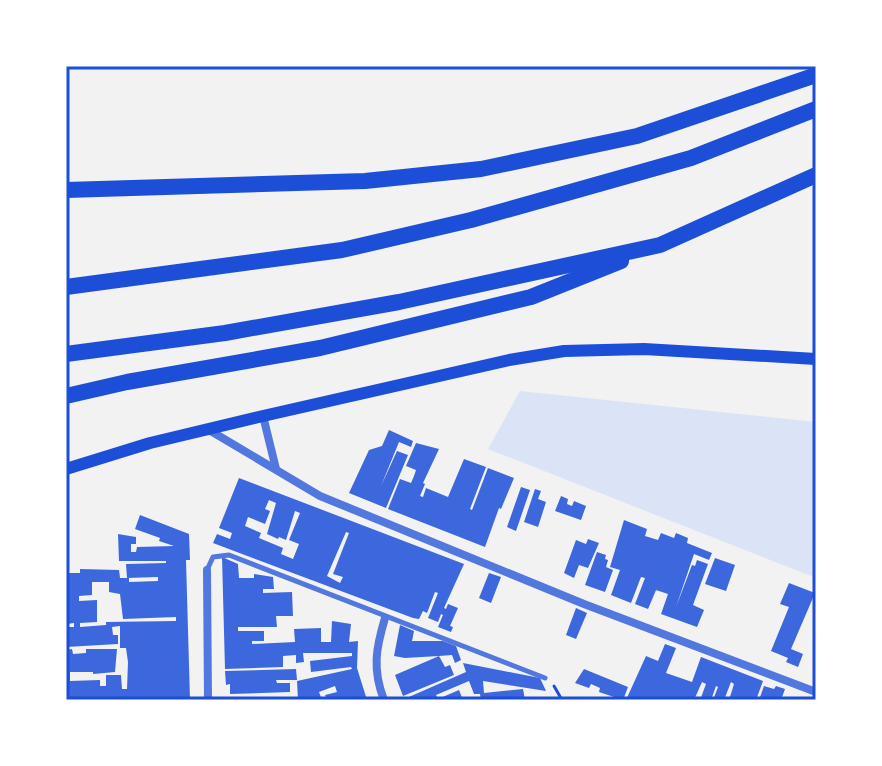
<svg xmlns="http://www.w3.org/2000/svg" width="882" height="766" font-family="Barlow,sans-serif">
<rect width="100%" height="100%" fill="#f2f2f2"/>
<!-- green -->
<path fill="#dbe4f7" d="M 520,391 L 816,422 L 816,578 L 488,449 Z"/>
<!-- building -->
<g fill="#3d67dc" fill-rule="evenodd">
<path d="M 389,430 L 413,441 L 411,447 L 399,442 L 381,486 L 397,451 L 408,455 L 386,508 L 349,493 L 369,450 L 382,446 Z"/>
<path d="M 416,443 L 439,449 L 423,483 L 425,484 L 420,496 L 423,497 L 426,488 L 448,497 L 464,459 L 486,467 L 470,509 L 472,510 L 488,468 L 514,478 L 501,509 L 499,508 L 485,547 L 388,509 L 400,479 L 411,483 L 414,476 L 416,470 L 406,466 Z"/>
<path d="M 239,478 L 464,564 L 444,608 L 446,609 L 448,604 L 458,608 L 450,626 L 453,627 L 451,632 L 438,627 L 443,615 L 441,614 L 438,622 L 428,618 L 438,593 L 435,592 L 427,613 L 423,611 L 419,619 L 413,618 L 213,543 L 217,534 L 230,539 L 232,533 L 219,528 ZM 269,500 L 276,503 L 267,534 L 278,539 L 279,537 L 286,540 L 295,511 L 300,513 L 289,540 L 299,544 L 293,559 L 281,554 L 283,548 L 259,538 L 261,533 L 245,526 L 248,517 L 265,524 L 270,511 L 265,509 ZM 346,532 L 349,533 L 333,574 L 343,577 L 340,583 L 327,576 Z"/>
<path d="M 521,487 L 530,490 L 516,531 L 507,527 Z"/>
<path d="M 535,489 L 541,491 L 538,499 L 546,502 L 538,527 L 524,522 Z"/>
<path d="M 561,496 L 568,499 L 567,504 L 572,506 L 574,501 L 586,506 L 581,520 L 555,511 Z"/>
<path d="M 140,515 L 189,534 L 190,560 L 186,560 L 190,700 L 66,700 L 66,650 L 72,649 L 73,654 L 86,653 L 86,649 L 117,649 L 115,672 L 93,674 L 93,672 L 70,672 L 70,681 L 100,680 L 100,686 L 106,686 L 106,675 L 121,675 L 122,689 L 127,689 L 128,662 L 126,648 L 120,648 L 120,626 L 112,627 L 113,635 L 118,635 L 118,644 L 66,647 L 66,627 L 74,627 L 74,623 L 67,624 L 66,573 L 80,573 L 80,569 L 119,570 L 120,578 L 129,578 L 129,582 L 158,581 L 158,577 L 127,578 L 126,564 L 166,563 L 166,561 L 119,561 L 118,534 L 136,537 L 136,544 L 131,544 L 131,552 L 136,552 L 137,547 L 174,546 L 159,541 L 160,538 L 135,529 ZM 92,582 L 109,582 L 109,592 L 120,594 L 123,619 L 176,617 L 176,621 L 106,622 L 106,625 L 80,627 L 80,623 L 97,622 L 97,600 L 79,601 L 79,596 L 92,595 Z"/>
<path d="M 624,520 L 647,529 L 645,536 L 658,540 L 661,533 L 674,538 L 676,533 L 688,538 L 687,543 L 712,553 L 709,560 L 694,554 L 676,607 L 692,565 L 695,566 L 697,560 L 708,564 L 693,605 L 704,610 L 697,627 L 661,614 L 668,594 L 656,590 L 659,583 L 648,609 L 635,604 L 645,578 L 641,577 L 631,603 L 611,595 L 620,570 L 610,567 Z"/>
<path d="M 588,539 L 599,543 L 588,568 L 579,565 L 574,578 L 564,573 L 576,540 L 586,544 Z"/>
<path d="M 597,552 L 606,555 L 605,559 L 608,560 L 606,567 L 613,570 L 605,592 L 585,585 Z"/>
<path d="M 222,557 L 238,564 L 239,578 L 254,578 L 254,574 L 273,577 L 274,589 L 263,589 L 263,593 L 292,592 L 293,616 L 276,616 L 277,627 L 238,627 L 238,631 L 264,631 L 264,641 L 252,641 L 252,644 L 295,642 L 294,629 L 321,628 L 321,642 L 331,642 L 332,621 L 351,624 L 349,642 L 358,641 L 357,668 L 367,700 L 327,700 L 325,695 L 337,692 L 335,686 L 319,692 L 322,700 L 298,700 L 297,681 L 352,669 L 351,667 L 311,672 L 310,661 L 352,656 L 352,653 L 303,653 L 304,662 L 296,663 L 296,655 L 283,656 L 283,667 L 225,669 Z"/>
<path d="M 715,558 L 735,565 L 726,591 L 705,584 Z"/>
<path d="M 489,573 L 501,577 L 491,603 L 479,598 Z"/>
<path d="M 789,583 L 815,593 L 791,649 L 803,654 L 798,667 L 786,662 L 788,658 L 771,651 L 789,607 L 780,604 Z"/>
<path d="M 576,608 L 587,613 L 576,639 L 566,635 Z"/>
<path d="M 400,625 L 414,631 L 412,641 L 443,641 L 456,646 L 461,660 L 455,663 L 452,655 L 439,656 L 445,667 L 450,665 L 454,675 L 403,696 L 395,675 L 439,656 L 405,658 L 394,656 Z"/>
<path d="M 665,644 L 676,648 L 666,673 L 692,682 L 701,657 L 763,681 L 756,700 L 729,700 L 734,684 L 731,682 L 724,700 L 713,700 L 718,687 L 716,686 L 711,700 L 700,700 L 706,684 L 702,682 L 694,700 L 626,700 L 646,656 L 658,661 Z"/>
<path d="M 463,663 L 540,678 L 546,691 L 483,681 L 484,693 L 523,689 L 525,700 L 481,700 L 480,694 L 474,694 L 469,681 L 436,695 L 438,699 L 459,690 L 463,700 L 402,700 L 466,672 Z"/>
<path d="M 296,669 L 297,680 L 276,680 L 277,683 L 290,683 L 290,692 L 230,694 L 230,684 L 226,685 L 225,671 Z"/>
<path d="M 584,669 L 628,687 L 623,700 L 599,692 L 600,688 L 591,684 L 589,688 L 575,683 Z"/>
<path d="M 764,686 L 774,689 L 776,686 L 785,689 L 781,700 L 759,700 Z"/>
</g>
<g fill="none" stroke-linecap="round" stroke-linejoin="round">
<!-- path -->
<path stroke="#1d4ed8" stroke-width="3" d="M 554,686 L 562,700"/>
<!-- service -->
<path stroke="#5277de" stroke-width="5" d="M 207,570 L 213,557 L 229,555 L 545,678"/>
<!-- minor -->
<g stroke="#5277de" stroke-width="8">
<path d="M 263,416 L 276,469"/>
<path d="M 209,430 L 320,496 L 584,604 L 816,692"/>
<path d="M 207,570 L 208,700"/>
<path d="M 384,700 C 372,669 376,648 385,618"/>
</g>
<!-- secondary -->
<path stroke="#1d4ed8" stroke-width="12" d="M 66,469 L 150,443 L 263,416 L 509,360 L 564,351 L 644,349 L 816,359"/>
<!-- motorway -->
<g stroke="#1d4ed8" stroke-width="16">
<path d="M 66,190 L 365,181 L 481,169 L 637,136 L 816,75"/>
<path d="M 66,287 L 342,250 L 471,220 L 691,158 L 816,109"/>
<path d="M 66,354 L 225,333 L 399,302 L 660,245 L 816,175"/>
<path d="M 66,396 L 127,382 L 320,348 L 531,297 L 621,261"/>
</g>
</g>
<!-- border -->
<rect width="882" height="766" fill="none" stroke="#ffffff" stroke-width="136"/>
<rect x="68" y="68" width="746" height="630" fill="none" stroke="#1d4ed8" stroke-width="3"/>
</svg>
